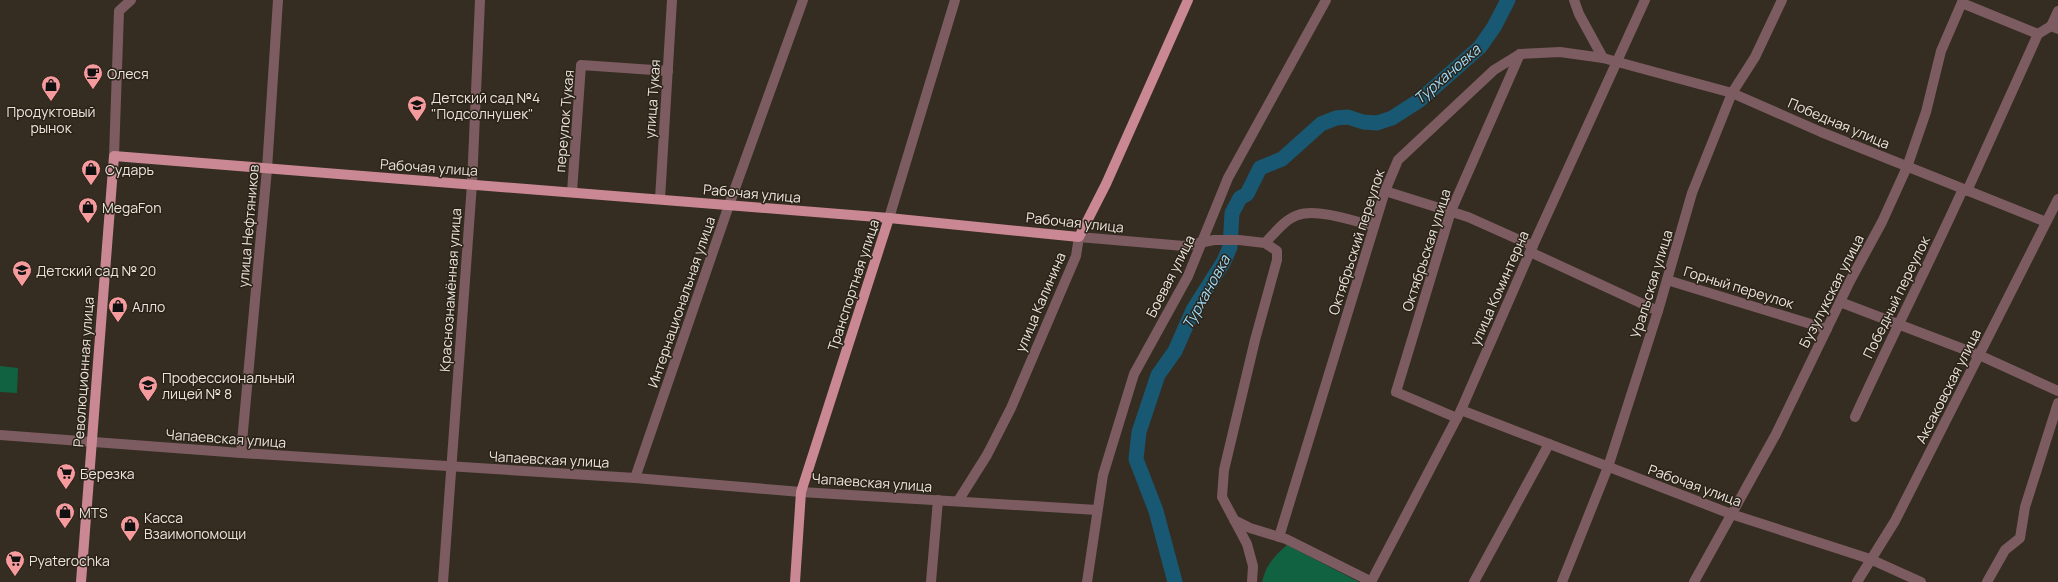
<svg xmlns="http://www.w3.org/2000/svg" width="2058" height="582" font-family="Manrope,sans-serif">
<rect width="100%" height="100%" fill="#352d21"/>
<!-- green -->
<g fill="#116241">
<path d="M 0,366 L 18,368 L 17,393 L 0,392 Z"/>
<path d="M 1287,545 L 1359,582 L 1262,582 C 1266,565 1274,556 1287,545 Z"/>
</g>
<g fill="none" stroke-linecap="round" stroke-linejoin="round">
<!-- river -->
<path stroke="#185873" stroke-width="15" d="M 1175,582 L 1156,511 L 1136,459 L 1139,432 L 1158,375 L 1175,351 L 1193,310 L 1224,261 L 1230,247 L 1232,213 L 1240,198 L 1247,194 L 1260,168 L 1282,159 L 1321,124 L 1336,118 L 1348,117 L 1363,122 L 1377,123 L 1392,118 L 1420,100 L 1480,47 L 1494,27 L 1508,0"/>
<!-- minor -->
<g stroke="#7c5c61" stroke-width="10">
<path d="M 1574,0 L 1579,14 L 1603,58"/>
<path d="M 1962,3 L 2038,34 L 2051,26 L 2058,29"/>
<path d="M 2051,26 L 2058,11"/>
<path d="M 114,156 L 119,11 L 131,0"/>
<path d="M 1385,191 L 1468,217 L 1533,246"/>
<path d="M 1967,191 L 2038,34"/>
<path d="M 572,192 L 581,65 L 668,71"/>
<path d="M 660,199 L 672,0"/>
<path d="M 889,218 L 955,0"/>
<path d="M 1265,243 C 1274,234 1285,219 1298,215 C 1317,208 1354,221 1374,226"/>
<path d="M 1530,252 L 1658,311"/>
<path d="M 1667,280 L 1827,329"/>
<path d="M 1840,302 L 1979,355 L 2058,391"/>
<path d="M 1461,410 L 1731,514 L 1870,559 L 1921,582"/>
<path d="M 1855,417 C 1890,340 1928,266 1963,189"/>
<path d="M 1457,418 L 1396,392 L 1451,211 L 1520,54"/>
<path d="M 0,435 L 241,453 L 635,478 L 801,492 L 1097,510"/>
<path d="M 241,453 L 267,169 L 278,0"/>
<path d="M 635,478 L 729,205 L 803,0"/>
<path d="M 958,501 L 987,455 L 1011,408 L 1076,256 L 1079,237 L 1184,246 L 1214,240 L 1239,240 L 1265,243 L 1277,251 L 1277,260 L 1255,340 L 1224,470 L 1222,497 L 1247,544 L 1253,566 L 1252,582"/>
<path d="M 1234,520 L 1250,528 L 1286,539 L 1372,582"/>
<path d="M 1279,537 L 1385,191 L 1398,160 L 1494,70 L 1520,54 L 1560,52 L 1603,58 L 1732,93 L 1821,132 L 2046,222"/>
<path d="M 443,582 L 472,184 L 480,0"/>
<path d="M 931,582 L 938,500"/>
<path d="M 1087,582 L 1103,475 L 1134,374 L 1188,276 L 1228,178 L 1326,0"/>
<path d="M 1371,582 L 1461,410 L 1530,252 L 1645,0"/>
<path d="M 1474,582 L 1549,444"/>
<path d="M 1562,582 L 1608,467 L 1658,311 L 1692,193 L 1732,93 L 1755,57 L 1782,0"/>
<path d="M 1694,582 L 1776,434 L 1850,281 L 1882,222 L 1907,167 L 1926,112 L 1941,51 L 1963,0"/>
<path d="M 1857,582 L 1895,521 L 2058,199"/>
<path d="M 1987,582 L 2005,550 L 2020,538 L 2025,507 L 2058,403"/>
</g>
<!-- major -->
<g stroke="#c98893" stroke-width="10">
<path d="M 81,582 L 114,156 L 889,218 L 1079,237 L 1106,184 L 1188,0"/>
<path d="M 795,582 L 801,492 L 889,218"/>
</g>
</g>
<!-- icons -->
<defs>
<g id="cafe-pin" transform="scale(1)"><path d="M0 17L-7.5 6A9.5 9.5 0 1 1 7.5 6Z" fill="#f59b9e" stroke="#2b2318"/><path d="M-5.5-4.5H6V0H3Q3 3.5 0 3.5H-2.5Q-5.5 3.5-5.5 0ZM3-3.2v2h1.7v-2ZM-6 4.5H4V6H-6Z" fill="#111"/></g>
<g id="shop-pin" transform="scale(1)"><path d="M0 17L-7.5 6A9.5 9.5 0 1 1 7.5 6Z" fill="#f59b9e" stroke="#2b2318"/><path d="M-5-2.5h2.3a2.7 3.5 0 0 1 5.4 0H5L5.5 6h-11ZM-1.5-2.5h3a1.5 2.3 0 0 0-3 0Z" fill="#111"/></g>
<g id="school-pin" transform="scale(1)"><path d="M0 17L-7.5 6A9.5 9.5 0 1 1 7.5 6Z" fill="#f59b9e" stroke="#2b2318"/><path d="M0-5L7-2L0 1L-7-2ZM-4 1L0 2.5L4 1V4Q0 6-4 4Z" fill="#111"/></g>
<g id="university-pin" transform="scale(1)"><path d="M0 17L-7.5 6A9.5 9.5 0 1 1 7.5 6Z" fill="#f59b9e" stroke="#2b2318"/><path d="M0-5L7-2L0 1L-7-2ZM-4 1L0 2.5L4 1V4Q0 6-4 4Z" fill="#111"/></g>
<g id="supermarket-pin" transform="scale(1)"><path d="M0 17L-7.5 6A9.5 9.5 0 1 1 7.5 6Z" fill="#f59b9e" stroke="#2b2318"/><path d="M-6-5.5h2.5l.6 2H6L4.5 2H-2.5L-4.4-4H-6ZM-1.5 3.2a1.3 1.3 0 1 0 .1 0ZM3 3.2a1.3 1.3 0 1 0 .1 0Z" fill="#111"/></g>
</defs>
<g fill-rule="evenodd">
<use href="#cafe-pin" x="93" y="73"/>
<use href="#shop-pin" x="51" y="85"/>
<use href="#school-pin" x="417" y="105"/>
<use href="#shop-pin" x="91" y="169"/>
<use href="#shop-pin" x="88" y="207"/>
<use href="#school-pin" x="22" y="270"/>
<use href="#shop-pin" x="118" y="306"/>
<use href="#university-pin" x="148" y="385"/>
<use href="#supermarket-pin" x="66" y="473"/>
<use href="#shop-pin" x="65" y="512"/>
<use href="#shop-pin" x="130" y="525"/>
<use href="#supermarket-pin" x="15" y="560"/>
</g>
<g text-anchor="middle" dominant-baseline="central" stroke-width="3" stroke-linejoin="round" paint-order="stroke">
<!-- poi labels -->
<g font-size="14" fill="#eae4dd" stroke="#2b2318" text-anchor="start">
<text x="107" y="73">Олеся</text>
<text x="431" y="97">Детский сад №4<tspan x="431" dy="16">"Подсолнушек"</tspan></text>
<text x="51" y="111" text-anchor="middle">Продуктовый<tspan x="51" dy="16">рынок</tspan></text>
<text x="105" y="169">Сударь</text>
<text x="102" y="207">MegaFon</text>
<text x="36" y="270">Детский сад № 20</text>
<text x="132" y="306">Алло</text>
<text x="162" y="377">Профессиональный<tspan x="162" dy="16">лицей № 8</tspan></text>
<text x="80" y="473">Березка</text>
<text x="79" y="512">MTS</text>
<text x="144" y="517">Касса<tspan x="144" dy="16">Взаимопомощи</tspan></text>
<text x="29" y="560">Pyaterochka</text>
</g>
<!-- street labels -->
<g font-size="14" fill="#eae4dd" stroke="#2b2318">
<text transform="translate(652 99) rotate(-86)">улица Тукая</text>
<text transform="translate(564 121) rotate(-85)">переулок Тукая</text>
<text transform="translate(1839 123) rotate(23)">Победная улица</text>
<text transform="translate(429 167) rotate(4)">Рабочая улица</text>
<text transform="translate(752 193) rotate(5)">Рабочая улица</text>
<text transform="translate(1075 222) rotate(6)">Рабочая улица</text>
<text transform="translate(248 226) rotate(-85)">улица Нефтяников</text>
<text transform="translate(1356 242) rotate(-72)">Октябрьский переулок</text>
<text transform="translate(1426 250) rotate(-72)">Октябрьская улица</text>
<text transform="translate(1170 276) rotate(-63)">Боевая улица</text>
<text transform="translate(1651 284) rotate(-73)">Уральская улица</text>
<text transform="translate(853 285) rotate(-72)">Транспортная улица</text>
<text transform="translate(1739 287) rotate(17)">Горный переулок</text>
<text transform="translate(1499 288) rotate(-66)">улица Коминтерна</text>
<text transform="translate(450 290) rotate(-86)">Краснознамённая улица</text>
<text transform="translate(1831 291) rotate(-63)">Бузулукская улица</text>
<text transform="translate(1896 297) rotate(-64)">Победный переулок</text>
<text transform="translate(681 302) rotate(-71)">Интернациональная улица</text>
<text transform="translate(1040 302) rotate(-67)">улица Калинина</text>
<text transform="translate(83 372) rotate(-86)">Революционная улица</text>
<text transform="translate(1948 386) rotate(-63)">Аксаковская улица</text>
<text transform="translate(226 438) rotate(4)">Чапаевская улица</text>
<text transform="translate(549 459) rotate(3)">Чапаевская улица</text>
<text transform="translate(872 482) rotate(4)">Чапаевская улица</text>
<text transform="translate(1695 485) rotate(20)">Рабочая улица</text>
</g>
<!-- water labels -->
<g font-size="15" font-style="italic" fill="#9fdcfb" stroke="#2b2318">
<text transform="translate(1447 74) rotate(-41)">Турхановка</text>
<text transform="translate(1206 292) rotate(-61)">Турхановка</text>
</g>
</g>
</svg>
